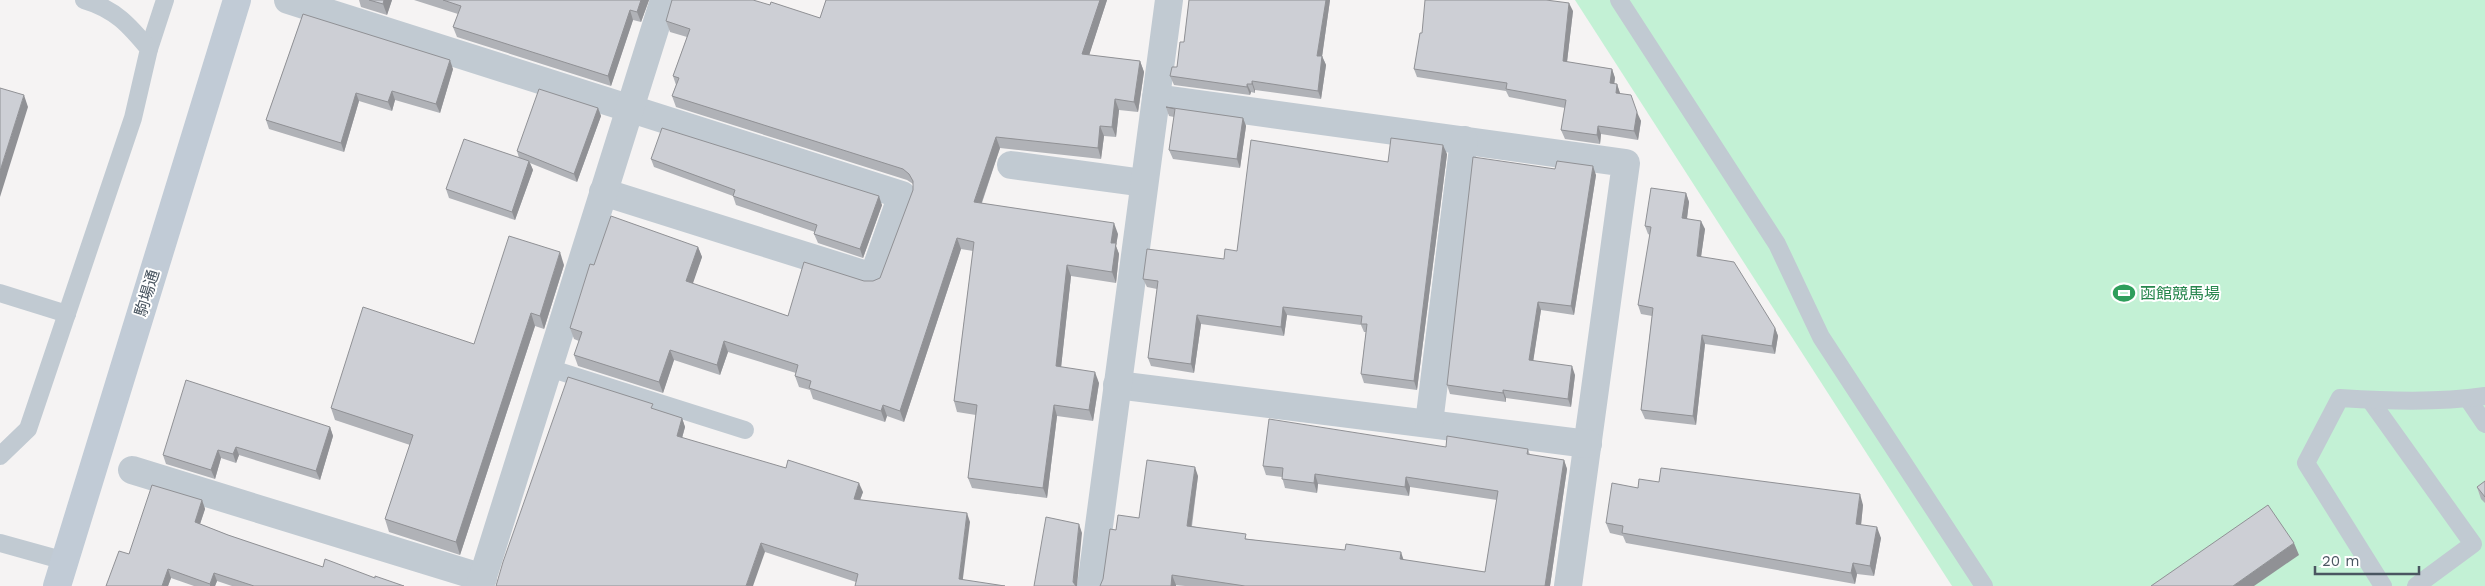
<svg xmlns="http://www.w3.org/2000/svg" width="2485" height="586" font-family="'Work Sans','Noto Sans JP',sans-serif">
<rect width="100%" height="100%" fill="#f5f3f3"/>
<!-- green -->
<path fill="#c3f1d5" d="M 1575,0 L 2485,0 L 2485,586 L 1952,586 Z"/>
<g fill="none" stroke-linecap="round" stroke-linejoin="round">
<!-- lane -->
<g stroke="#c1cad2" stroke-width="18">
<path d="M 1619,0 L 1777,244 L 1821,337 L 1984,586"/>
<path d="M 149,49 L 165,0"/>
<path d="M 0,293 L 67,314"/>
<path d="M 549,368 L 745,430"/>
<path d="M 2468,399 L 2485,424"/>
<path d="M 2370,400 L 2473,544 L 2416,586"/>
<path d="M 0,456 L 28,429 L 133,118 L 149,49 C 129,25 115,9 84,0"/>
<path d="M 0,543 L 65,561"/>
<path d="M 2383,586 L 2306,463 L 2340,398 C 2387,401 2438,403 2485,396"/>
</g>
<!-- street -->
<g stroke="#c1cad2" stroke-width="28">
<path d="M 288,0 L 902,195 L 873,277 L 603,192"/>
<path d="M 1156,98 L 1626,163 L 1568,586"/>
<path d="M 1011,165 L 1144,183"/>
<path d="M 1117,385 L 1588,444"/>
<path d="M 1429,423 L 1464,140"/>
<path d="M 132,470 L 483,578"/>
<path d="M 480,586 L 664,0"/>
<path d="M 1091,586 L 1169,0"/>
</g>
<!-- secondary -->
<path stroke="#c1cbd6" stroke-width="28" d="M 57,586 L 237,0"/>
</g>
<!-- wall -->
<g fill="#b0b2b7">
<path d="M 359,0 L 392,0 L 387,15 L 361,7 Z"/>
<path d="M 414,0 L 649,0 L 641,22 L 633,20 L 611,86 L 457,37 L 453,27 L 458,14 Z"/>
<path d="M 826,0 L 1107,0 L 1089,55 L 1140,61 L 1144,72 L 1138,112 L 1119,110 L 1116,137 L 1104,136 L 1101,159 L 1000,148 L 982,203 L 1118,234 L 1116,246 L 1119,254 L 1116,283 L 1071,276 L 1061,367 L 1099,383 L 1093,421 L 1057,416 L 1047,498 L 972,488 L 968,478 L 976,415 L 957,412 L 954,401 L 973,251 L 961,249 L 904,422 L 887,416 L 885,422 L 813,399 L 810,390 L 799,387 L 795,376 L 796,373 L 728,352 L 720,375 L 674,360 L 663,393 L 578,366 L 574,355 L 579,341 L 574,339 L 570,328 L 594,265 L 698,247 L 702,257 L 692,284 L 788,316 L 864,281 L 873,281 L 880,278 L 913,190 L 913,184 L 907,180 L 676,107 L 672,96 L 676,85 L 673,76 L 687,37 L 670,32 L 666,21 L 770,5 L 820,18 Z"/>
<path d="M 1189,0 L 1330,0 L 1322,56 L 1326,65 L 1321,99 L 1255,90 L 1255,93 L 1251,92 L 1250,95 L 1174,85 L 1170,76 L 1177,67 L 1184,42 Z"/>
<path d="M 1573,11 L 1567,62 L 1612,69 L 1615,78 L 1614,84 L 1617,84 L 1620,94 L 1641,121 L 1638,140 L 1601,134 L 1600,144 L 1565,139 L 1561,130 L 1565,108 L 1509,97 L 1506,91 L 1417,77 L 1414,69 L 1422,33 Z"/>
<path d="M 303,14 L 453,69 L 440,113 L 395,100 L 392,111 L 359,101 L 344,152 L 269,129 L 266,120 Z"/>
<path d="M 1166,107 L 1243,118 L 1246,126 L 1240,168 L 1173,159 L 1169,150 L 1174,117 L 1169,116 Z"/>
<path d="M 598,108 L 601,116 L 577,182 L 530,163 L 533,170 L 515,220 L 449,198 L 446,189 L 519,158 L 517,151 Z"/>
<path d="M 1447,154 L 1417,390 L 1364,383 L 1361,374 L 1366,332 L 1364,332 L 1361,325 L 1287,315 L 1284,336 L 1201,324 L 1194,373 L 1151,366 L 1148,358 L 1157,289 L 1147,287 L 1143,279 L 1224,259 L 1237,251 L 1388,162 Z"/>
<path d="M 651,159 L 882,205 L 863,258 L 818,243 L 814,234 L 815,232 L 736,205 L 733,196 L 654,167 Z"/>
<path d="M 1555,169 L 1596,175 L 1574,315 L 1541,310 L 1533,361 L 1575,375 L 1571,407 L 1506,398 L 1506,402 L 1450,394 L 1447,385 Z"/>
<path d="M 1686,193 L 1689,202 L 1687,218 L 1705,229 L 1701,256 L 1775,328 L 1778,336 L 1775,354 L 1705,344 L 1696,425 L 1645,419 L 1641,410 L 1652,316 L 1641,314 L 1638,305 L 1650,235 L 1648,234 L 1645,226 Z"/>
<path d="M 564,265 L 544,329 L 535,326 L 460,555 L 389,532 L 385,519 L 410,445 L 335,420 L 331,408 L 474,344 Z"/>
<path d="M 655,410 L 682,418 L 685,427 L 682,438 L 863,492 L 860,500 L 970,522 L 856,582 L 765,552 L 496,586 Z"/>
<path d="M 330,427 L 333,436 L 320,480 L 239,455 L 236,463 L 221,458 L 215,479 L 166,464 L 163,455 Z"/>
<path d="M 1446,447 L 1528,449 L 1530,455 L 1564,460 L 1567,469 L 1550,586 L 1185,586 L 1103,579 L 1116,530 L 1139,518 L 1198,476 L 1192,526 L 1248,539 L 1404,560 L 1485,572 L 1497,500 L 1410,487 L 1409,496 L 1318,484 L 1317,493 L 1285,488 L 1282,477 L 1266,475 L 1263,466 Z"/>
<path d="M 2485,481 L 2485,503 L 2481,499 L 2477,487 Z"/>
<path d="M 1659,482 L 1863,505 L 1861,525 L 1881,538 L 1874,576 L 1857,574 L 1855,584 L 1626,543 L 1623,536 L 1610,533 L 1606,523 Z"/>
<path d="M 202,500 L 205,509 L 200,524 L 228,535 L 323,567 L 375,578 L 404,586 L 232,586 L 217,581 L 215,586 L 194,586 L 171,578 L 168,586 L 106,586 L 129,554 Z"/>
</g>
<!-- shaded-wall -->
<g fill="#909195">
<path d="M 384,0 L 392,0 L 387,15 L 383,4 Z"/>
<path d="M 641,0 L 649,0 L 641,22 L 637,12 Z"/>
<path d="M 1100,0 L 1107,0 L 1086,65 L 1082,54 Z"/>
<path d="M 1326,0 L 1330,0 L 1321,64 L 1317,56 Z"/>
<path d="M 1569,3 L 1573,11 L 1566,70 L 1563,61 Z"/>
<path d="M 630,10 L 633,20 L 611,86 L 608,76 Z"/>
<path d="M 1322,56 L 1326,65 L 1321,99 L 1318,91 Z"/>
<path d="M 450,60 L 453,69 L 440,113 L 436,104 Z"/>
<path d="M 1140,61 L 1144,72 L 1138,112 L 1134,102 Z"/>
<path d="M 1612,69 L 1615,78 L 1613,92 L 1610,83 Z"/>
<path d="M 1252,81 L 1255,90 L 1255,93 L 1252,84 Z"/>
<path d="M 1247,84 L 1251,92 L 1250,95 L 1247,87 Z"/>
<path d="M 1617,84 L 1620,93 L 1619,102 L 1616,93 Z"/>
<path d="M 392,91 L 395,100 L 392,111 L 388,102 Z"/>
<path d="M 356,93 L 359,101 L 344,152 L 341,143 Z"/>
<path d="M 24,95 L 28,107 L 0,197 L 0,171 Z"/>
<path d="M 1115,99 L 1119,110 L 1116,137 L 1112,127 Z"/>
<path d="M 598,108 L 601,116 L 577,182 L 574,174 Z"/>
<path d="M 1637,112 L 1641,121 L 1638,140 L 1634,131 Z"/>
<path d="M 1243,118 L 1246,126 L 1240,168 L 1237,159 Z"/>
<path d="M 1100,126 L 1104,136 L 1101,159 L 1098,148 Z"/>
<path d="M 1598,126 L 1601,134 L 1600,144 L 1597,135 Z"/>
<path d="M 996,137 L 1000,148 L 978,213 L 974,202 Z"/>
<path d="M 1443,145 L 1447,154 L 1417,390 L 1414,381 Z"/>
<path d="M 529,161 L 533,170 L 515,220 L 512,212 Z"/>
<path d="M 1593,166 L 1596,175 L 1574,315 L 1571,306 Z"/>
<path d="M 1686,193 L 1689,202 L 1686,226 L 1682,218 Z"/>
<path d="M 879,196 L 882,205 L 863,258 L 860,249 Z"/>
<path d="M 1701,221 L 1705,229 L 1700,264 L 1697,256 Z"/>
<path d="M 1114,223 L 1118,234 L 1116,246 L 1119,254 L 1116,283 L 1112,272 L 1111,243 Z"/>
<path d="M 957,238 L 961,249 L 904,422 L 900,411 Z"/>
<path d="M 698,247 L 702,257 L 690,292 L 686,281 Z"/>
<path d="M 560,252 L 564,265 L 544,329 L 540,316 Z"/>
<path d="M 1067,265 L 1071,276 L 1060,377 L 1056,366 Z"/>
<path d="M 1538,302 L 1541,310 L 1532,369 L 1529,360 Z"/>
<path d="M 1283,307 L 1287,315 L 1284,336 L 1281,327 Z"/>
<path d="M 531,313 L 535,326 L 460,555 L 456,542 Z"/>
<path d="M 1197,315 L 1201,324 L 1194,373 L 1191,364 Z"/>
<path d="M 1775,328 L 1778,336 L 1775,354 L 1772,346 Z"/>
<path d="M 1702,335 L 1705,344 L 1696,425 L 1693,416 Z"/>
<path d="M 724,341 L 728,352 L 720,375 L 717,365 Z"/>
<path d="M 670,350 L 674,360 L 663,393 L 659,382 Z"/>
<path d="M 1572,366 L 1575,375 L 1571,407 L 1568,399 Z"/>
<path d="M 1095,372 L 1099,383 L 1093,421 L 1089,410 Z"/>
<path d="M 1503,390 L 1506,398 L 1506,402 L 1503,393 Z"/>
<path d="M 883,405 L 887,416 L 885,422 L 881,411 Z"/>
<path d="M 1054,405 L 1057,416 L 1047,498 L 1043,488 Z"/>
<path d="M 682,418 L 685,427 L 680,445 L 677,436 Z"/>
<path d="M 330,427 L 333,436 L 320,480 L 316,471 Z"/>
<path d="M 236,447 L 239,455 L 236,463 L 233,454 Z"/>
<path d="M 218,450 L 221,458 L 215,479 L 211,470 Z"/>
<path d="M 1564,460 L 1567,469 L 1550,586 L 1545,586 Z"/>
<path d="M 1195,467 L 1198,476 L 1190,535 L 1187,526 Z"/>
<path d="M 1315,474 L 1318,484 L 1317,493 L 1314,483 Z"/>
<path d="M 1406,477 L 1410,487 L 1409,496 L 1405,487 Z"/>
<path d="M 859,483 L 863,492 L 857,508 L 854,499 Z"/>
<path d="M 1860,494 L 1863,505 L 1860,535 L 1856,524 Z"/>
<path d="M 202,500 L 205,509 L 198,530 L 195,522 Z"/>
<path d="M 967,513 L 970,522 L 962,586 L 959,579 Z"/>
<path d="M 1079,524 L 1082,533 L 1077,586 L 1074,586 L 1073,582 Z"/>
<path d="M 1877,527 L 1881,538 L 1874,576 L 1870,566 Z"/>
<path d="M 761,543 L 765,552 L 753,586 L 746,586 Z"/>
<path d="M 2294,543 L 2299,555 L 2254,586 L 2233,586 Z"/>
<path d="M 1401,552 L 1404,561 L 1400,559 Z"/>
<path d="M 1853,563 L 1857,574 L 1855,584 L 1851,573 Z"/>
<path d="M 168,569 L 171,578 L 168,586 L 162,586 Z"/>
<path d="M 214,573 L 217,581 L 215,586 L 210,586 L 210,584 Z"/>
<path d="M 1172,575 L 1176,585 L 1176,586 L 1171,586 Z"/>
</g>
<!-- building -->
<g fill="#cdcfd5" stroke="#909195">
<path d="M 369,0 L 384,0 L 383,4 Z"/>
<path d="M 443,0 L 641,0 L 637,12 L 630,10 L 608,76 L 453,27 L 461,6 Z"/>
<path d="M 672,0 L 753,0 L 770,5 L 771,2 L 820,18 L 826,0 L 1100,0 L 1082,54 L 1140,61 L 1134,102 L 1115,99 L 1112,127 L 1100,126 L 1098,148 L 996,137 L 974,202 L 1114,223 L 1111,243 L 1116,243 L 1112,272 L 1067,265 L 1056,366 L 1095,372 L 1089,410 L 1054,405 L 1043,488 L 968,478 L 977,405 L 954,401 L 974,242 L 957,238 L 900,411 L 883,405 L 881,411 L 809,388 L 811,381 L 795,376 L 798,365 L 724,341 L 717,365 L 670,350 L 659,382 L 574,355 L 582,332 L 570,328 L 590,264 L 594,265 L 611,216 L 698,247 L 686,281 L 788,316 L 804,262 L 864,281 L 873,281 L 880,278 L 913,190 L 913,181 L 909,174 L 903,169 L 672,96 L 679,78 L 673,76 L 690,29 L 666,21 Z"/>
<path d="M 1189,0 L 1326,0 L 1317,56 L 1322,56 L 1318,91 L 1252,81 L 1252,84 L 1247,84 L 1247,87 L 1170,76 L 1172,67 L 1177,67 L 1180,42 L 1184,42 Z"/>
<path d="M 1425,0 L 1546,0 L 1569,3 L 1563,61 L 1612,69 L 1610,83 L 1617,84 L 1616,93 L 1631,95 L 1637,112 L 1634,131 L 1598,126 L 1597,135 L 1561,130 L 1566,100 L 1506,89 L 1507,83 L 1414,69 L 1420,33 L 1422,33 Z"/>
<path d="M 303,14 L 450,60 L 436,104 L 392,91 L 388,102 L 356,93 L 341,143 L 266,120 Z"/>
<path d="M 0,88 L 24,95 L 0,171 Z"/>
<path d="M 539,89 L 598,108 L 574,174 L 517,151 Z"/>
<path d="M 1166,107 L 1243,118 L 1237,159 L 1169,150 L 1175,109 Z"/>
<path d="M 662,128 L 879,196 L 860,249 L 814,234 L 817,225 L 733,196 L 735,190 L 651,159 Z"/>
<path d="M 1391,138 L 1443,145 L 1414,381 L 1361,374 L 1367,324 L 1361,324 L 1362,316 L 1283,307 L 1281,327 L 1197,315 L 1191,364 L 1148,358 L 1158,281 L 1143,279 L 1147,249 L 1224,259 L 1225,249 L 1237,251 L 1251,140 L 1388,162 Z"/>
<path d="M 464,139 L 529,161 L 512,212 L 446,189 Z"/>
<path d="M 1473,157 L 1555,169 L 1557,161 L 1593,166 L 1571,306 L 1538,302 L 1529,360 L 1572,366 L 1568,399 L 1503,390 L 1503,393 L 1447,385 Z"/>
<path d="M 1651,188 L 1686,193 L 1682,218 L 1701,221 L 1697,256 L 1734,262 L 1775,328 L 1772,346 L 1702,335 L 1693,416 L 1641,410 L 1653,308 L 1638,305 L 1651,227 L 1645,226 Z"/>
<path d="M 509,236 L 560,252 L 540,316 L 531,313 L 456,542 L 385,519 L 413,435 L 331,408 L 363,307 L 474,344 Z"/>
<path d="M 568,377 L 653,404 L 651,408 L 682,418 L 677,436 L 786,468 L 788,460 L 859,483 L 854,499 L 967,513 L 959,579 L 1005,586 L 855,586 L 858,574 L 761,543 L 746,586 L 496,586 L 503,562 Z"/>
<path d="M 186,380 L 330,427 L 316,471 L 236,447 L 233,454 L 218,450 L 211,470 L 163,455 Z"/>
<path d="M 1269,419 L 1446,447 L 1447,436 L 1528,449 L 1527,454 L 1564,460 L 1545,586 L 1245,586 L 1172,575 L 1171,586 L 1100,586 L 1103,579 L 1110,529 L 1116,530 L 1118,515 L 1139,518 L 1147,460 L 1195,467 L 1187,526 L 1246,534 L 1245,539 L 1345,550 L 1346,544 L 1401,552 L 1400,559 L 1485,572 L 1498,491 L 1406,477 L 1405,487 L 1315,474 L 1314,483 L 1282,479 L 1283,468 L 1263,466 Z"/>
<path d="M 1661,468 L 1860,494 L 1856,524 L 1877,527 L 1870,566 L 1853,563 L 1851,573 L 1622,533 L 1623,526 L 1606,523 L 1612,483 L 1638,488 L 1639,479 L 1659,482 Z"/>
<path d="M 2485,481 L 2485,497 L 2477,487 Z"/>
<path d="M 152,485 L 202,500 L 195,522 L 228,535 L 323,567 L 325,559 L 375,578 L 375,576 L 404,586 L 254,586 L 214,573 L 210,584 L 168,569 L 162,586 L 106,586 L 119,551 L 129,554 Z"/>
<path d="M 2268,505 L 2294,543 L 2233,586 L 2151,586 Z"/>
<path d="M 1046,517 L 1079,524 L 1073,582 L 1076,586 L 1034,586 Z"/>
</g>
<!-- icons -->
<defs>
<g id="stadium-bare" transform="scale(1.725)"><path d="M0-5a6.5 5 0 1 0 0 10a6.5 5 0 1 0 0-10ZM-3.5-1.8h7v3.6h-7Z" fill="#2e9e5b" stroke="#fff" stroke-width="2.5" paint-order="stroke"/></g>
</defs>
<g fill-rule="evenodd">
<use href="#stadium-bare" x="2124" y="293"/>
</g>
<g text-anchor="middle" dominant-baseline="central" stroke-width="4" stroke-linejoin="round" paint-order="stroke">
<!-- street labels -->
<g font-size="16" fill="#4a5661" stroke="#fff">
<text transform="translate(147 293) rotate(-73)">駒場通</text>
</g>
<!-- leisure labels -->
<g font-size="16" fill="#27864d" stroke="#fff" text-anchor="start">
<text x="2140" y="293">函館競馬場</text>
</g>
</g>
<!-- scale -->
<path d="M2315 566v8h104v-8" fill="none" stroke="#4a5661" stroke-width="2.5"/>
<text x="2322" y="566" font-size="15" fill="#4a5661" stroke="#ffffff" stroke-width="4" paint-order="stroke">20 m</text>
</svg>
